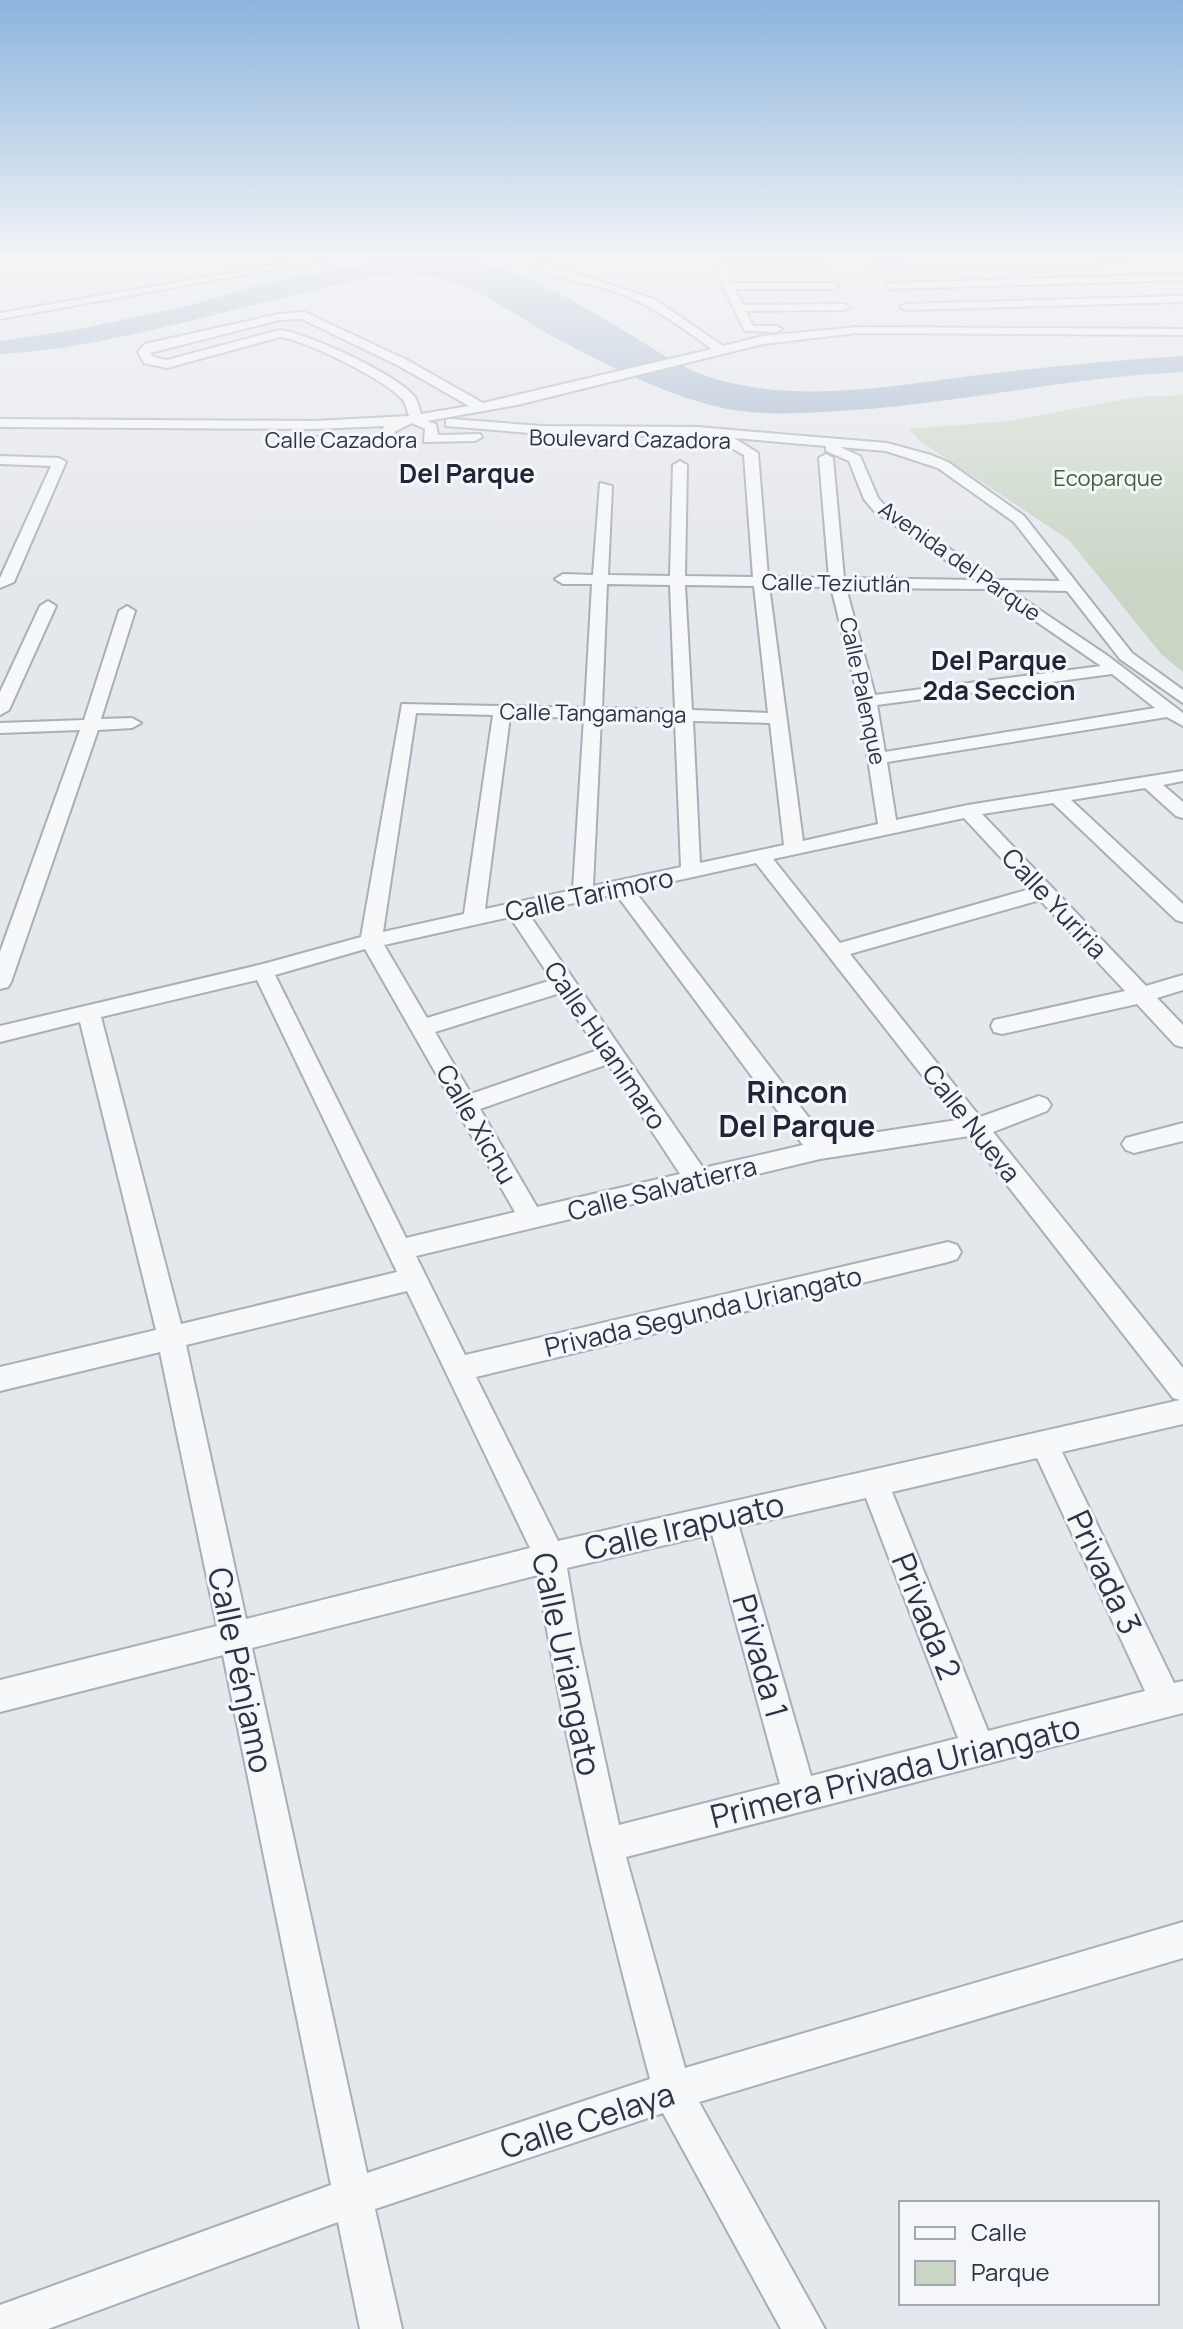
<svg xmlns="http://www.w3.org/2000/svg" width="1183" height="2329" font-family="Manrope,sans-serif">
<rect width="100%" height="100%" fill="#e4e7ec"/>
<!-- green -->
<path fill="#c9d6c5" d="M 1183,395 L 1183,672 L 1162,655 L 1069,540 L 920,441 L 909,429 L 1010,421 L 1136,397 Z"/>
<!-- water -->
<path fill="#9fb4cc" d="M 385,259 C 488,249 543,282 628,333 C 669,358 688,374 736,384 C 815,401 899,385 978,375 C 1046,367 1114,360 1183,356 L 1183,372 C 1072,377 964,402 853,410 C 808,413 762,417 718,407 C 661,393 606,365 554,337 C 505,310 463,273 404,274 C 371,274 339,285 307,292 C 205,315 105,348 0,354 L 0,341 L 74,330 L 187,306 L 261,284 Z"/>
<g fill="none" stroke-linecap="round" stroke-linejoin="round">
<!-- minor casing -->
<g stroke="#a9aeb7" stroke-width="4">
<g id="minor">
<path d="M 310,259 L 330,259 L 0,319 L 0,313 Z"/>
<path d="M 517,259 L 530,259 L 654,299 L 723,346 L 763,336 L 857,327 L 1183,329 L 1183,335 L 857,333 L 763,344 L 517,405 L 427,421 L 436,424 L 438,435 L 480,434 L 482,437 L 475,441 L 424,442 L 425,429 L 412,423 L 394,432 L 398,436 L 414,438 L 414,444 L 406,446 L 307,445 L 300,441 L 307,437 L 385,438 L 380,432 L 385,426 L 314,429 L 0,427 L 0,419 L 314,421 L 409,416 C 407,411 406,403 402,399 C 385,380 306,340 280,337 L 167,368 L 144,363 L 138,352 L 145,344 L 279,314 L 304,312 L 407,360 L 483,403 L 712,349 C 679,326 649,302 610,290 C 580,280 543,278 517,259 ZM 302,319 L 399,366 L 469,406 L 421,414 C 419,409 418,401 414,396 C 397,375 308,333 280,330 L 167,360 L 153,357 L 150,353 L 279,320 Z"/>
<path d="M 710,259 L 720,259 L 722,263 L 825,264 L 826,266 L 821,269 L 725,269 L 732,283 L 833,283 L 838,286 L 833,289 L 735,289 L 743,305 L 844,304 L 850,307 L 844,310 L 746,311 L 753,326 L 776,326 L 782,329 L 776,332 L 745,331 Z"/>
<path d="M 1027,259 L 1127,259 L 1122,262 L 876,269 L 871,266 L 876,263 Z"/>
<path d="M 1183,274 L 1183,280 L 891,289 L 886,286 L 891,283 Z"/>
<path d="M 1183,296 L 1183,302 L 906,310 L 900,307 L 906,304 Z"/>
<path d="M 451,419 L 542,426 L 697,427 L 887,443 L 931,455 L 948,462 L 1024,516 L 1132,653 L 1183,690 L 1183,703 L 1120,659 L 1067,591 L 1010,590 L 1108,656 L 1183,713 L 1183,726 L 1167,717 L 887,762 L 896,820 L 968,805 L 1183,771 L 1183,781 L 1163,785 L 1183,802 L 1183,818 L 1176,816 L 1145,788 L 1071,800 L 1183,904 L 1183,922 L 1176,920 L 1053,803 L 982,814 L 1146,986 L 1183,975 L 1183,990 L 1157,998 L 1183,1025 L 1183,1047 L 1175,1045 L 1137,1004 L 1002,1034 L 994,1032 L 991,1026 L 994,1020 L 1125,991 L 1040,900 L 850,954 L 980,1117 L 1039,1096 L 1047,1099 L 1051,1105 L 1047,1111 L 993,1132 L 1183,1368 L 1183,1424 L 1062,1452 L 1174,1683 L 1183,1681 L 1183,1713 L 626,1857 L 685,2068 L 1183,1922 L 1183,1958 L 699,2102 L 825,2329 L 781,2329 L 663,2113 L 375,2209 L 402,2329 L 360,2329 L 338,2222 L 48,2329 L 0,2329 L 0,2305 L 331,2185 L 223,1655 L 0,1712 L 0,1680 L 217,1626 L 160,1352 L 0,1391 L 0,1367 L 156,1330 L 80,1022 L 0,1042 L 0,1026 L 263,964 L 361,937 L 402,704 L 585,708 L 592,584 L 563,584 L 555,579 L 563,574 L 593,575 L 600,483 L 612,486 L 608,575 L 670,576 L 673,465 L 680,461 L 687,465 L 685,576 L 753,577 L 744,455 L 719,441 L 718,437 L 542,434 L 446,426 L 446,420 ZM 734,438 L 826,446 L 826,451 L 849,461 L 864,499 L 874,511 L 975,580 L 844,578 L 833,458 L 826,454 L 819,458 L 829,578 L 768,577 L 758,453 ZM 840,447 L 886,451 L 938,468 L 1014,522 L 1060,581 L 996,580 L 884,505 L 878,498 L 860,456 ZM 607,584 L 670,585 L 675,710 L 602,708 ZM 685,585 L 754,586 L 768,713 L 692,710 ZM 769,586 L 831,587 L 859,701 L 878,824 L 803,841 ZM 846,588 L 989,589 L 1101,666 L 875,695 ZM 1112,674 L 1155,708 L 885,752 L 877,705 ZM 416,713 L 493,715 L 464,914 L 383,932 ZM 510,716 L 584,718 L 573,890 L 485,909 ZM 601,718 L 675,720 L 681,867 L 593,886 ZM 693,721 L 770,723 L 784,845 L 700,863 ZM 964,818 L 1030,889 L 840,943 L 773,859 ZM 756,863 L 957,1120 L 826,1140 L 634,890 ZM 616,894 L 803,1145 L 703,1168 L 528,913 ZM 510,917 L 552,980 L 427,1018 L 384,945 ZM 365,949 L 515,1212 L 406,1238 L 275,975 ZM 257,980 L 397,1272 L 181,1324 L 101,1017 ZM 560,993 L 598,1050 L 471,1094 L 435,1032 ZM 608,1064 L 680,1174 L 537,1207 L 480,1109 ZM 969,1136 L 1173,1398 L 1180,1400 L 558,1541 L 476,1377 L 948,1262 L 957,1259 L 961,1252 L 957,1245 L 948,1242 L 465,1355 L 416,1256 L 820,1159 ZM 407,1291 L 530,1548 L 246,1619 L 186,1345 ZM 1037,1458 L 1145,1691 L 988,1731 L 892,1492 ZM 866,1498 L 958,1738 L 811,1776 L 739,1527 ZM 712,1534 L 780,1784 L 619,1825 L 580,1645 L 567,1568 ZM 538,1575 C 564,1746 606,1912 650,2079 L 367,2173 L 252,1648 Z"/>
<path d="M 0,456 L 59,458 L 66,462 L 14,582 L 0,588 L 0,578 L 51,466 L 0,464 Z"/>
<path d="M 48,601 L 56,606 L 9,710 L 0,715 L 0,692 L 40,606 Z"/>
<path d="M 127,606 L 135,611 L 101,719 L 132,718 L 141,723 L 132,728 L 98,730 L 11,982 L 8,987 L 0,989 L 0,952 L 80,730 L 0,733 L 0,723 L 84,720 L 119,611 Z"/>
<path d="M 1183,1123 L 1183,1141 L 1134,1153 L 1126,1150 L 1122,1144 L 1126,1138 Z"/>
</g>
</g>
<!-- minor -->
<use href="#minor" fill="#f7f8fa" fill-rule="evenodd"/>
</g>
<!-- sky -->
<linearGradient id="sky" x2="0" y2="1"><stop stop-color="#8bb4dd"/><stop offset="0.44" stop-color="#f3f4f6"/><stop offset="1" stop-color="#f3f4f6" stop-opacity="0"/></linearGradient>
<rect width="1183" height="585" fill="url(#sky)"/>
<g text-anchor="middle" dominant-baseline="central" stroke-width="6" stroke-linejoin="round" paint-order="stroke">
<!-- far-street labels -->
<g font-size="22" fill="#2b3445" stroke="#f4f6f9">
<text transform="translate(630 439) rotate(1)">Boulevard Cazadora</text>
<text x="341" y="440">Calle Cazadora</text>
<text transform="translate(960 561) rotate(35)">Avenida del Parque</text>
<text transform="translate(836 583) rotate(1)">Calle Teziutlán</text>
<text transform="translate(863 691) rotate(78)">Calle Palenque</text>
<text transform="translate(593 713) rotate(1)">Calle Tangamanga</text>
</g>
<!-- far-park labels -->
<g font-size="22" fill="#3f6138" stroke="#f4f6f9">
<text x="1108" y="478">Ecoparque</text>
</g>
<!-- far-quarter labels -->
<g font-size="26" font-weight="bold" fill="#1d2536" stroke="#f4f6f9">
<text x="467" y="473">Del Parque</text>
<text x="999" y="660">Del Parque<tspan x="999" dy="30">2da Seccion</tspan></text>
</g>
<!-- street labels -->
<g font-size="26" fill="#2b3445" stroke="#f4f6f9">
<text transform="translate(589 894) rotate(-12)">Calle Tarimoro</text>
<text transform="translate(1055 903) rotate(47)">Calle Yuriria</text>
<text transform="translate(606 1045) rotate(56)">Calle Huanimaro</text>
<text transform="translate(972 1123) rotate(52)">Calle Nueva</text>
<text transform="translate(477 1124) rotate(60)">Calle Xichu</text>
<text transform="translate(662 1188) rotate(-14)">Calle Salvatierra</text>
<text transform="translate(703 1311) rotate(-13)">Privada Segunda Uriangato</text>
</g>
<!-- quarter labels -->
<g font-size="30" font-weight="bold" fill="#1d2536" stroke="#f4f6f9">
<text x="797" y="1091">Rincon<tspan x="797" dy="34">Del Parque</tspan></text>
</g>
<!-- near-street labels -->
<g font-size="32" fill="#2b3445" stroke="#f4f6f9">
<text transform="translate(684 1526) rotate(-13)">Calle Irapuato</text>
<text transform="translate(1105 1572) rotate(65)">Privada 3</text>
<text transform="translate(927 1616) rotate(68)">Privada 2</text>
<text transform="translate(761 1656) rotate(74)">Privada 1</text>
<text transform="translate(567 1664) rotate(78)">Calle Uriangato</text>
<text transform="translate(241 1670) rotate(78)">Calle Pénjamo</text>
<text transform="translate(895 1771) rotate(-14)">Primera Privada Uriangato</text>
<text transform="translate(587 2120) rotate(-18)">Calle Celaya</text>
</g>
</g>
<!-- legend -->
<rect x="899" y="2201" width="260" height="104" fill="#f4f6f9" stroke="#a4a8b1" stroke-width="2"/>
<rect x="915" y="2227" width="40" height="12" fill="#f7f8fa" stroke="#a4a8b1" stroke-width="2"/>
<text x="971" y="2241" font-size="24" fill="#2b3445">Calle</text>
<rect x="915" y="2261" width="40" height="24" fill="#c9d6c5" stroke="#a4a8b1" stroke-width="2"/>
<text x="971" y="2281" font-size="24" fill="#2b3445">Parque</text>
</svg>
